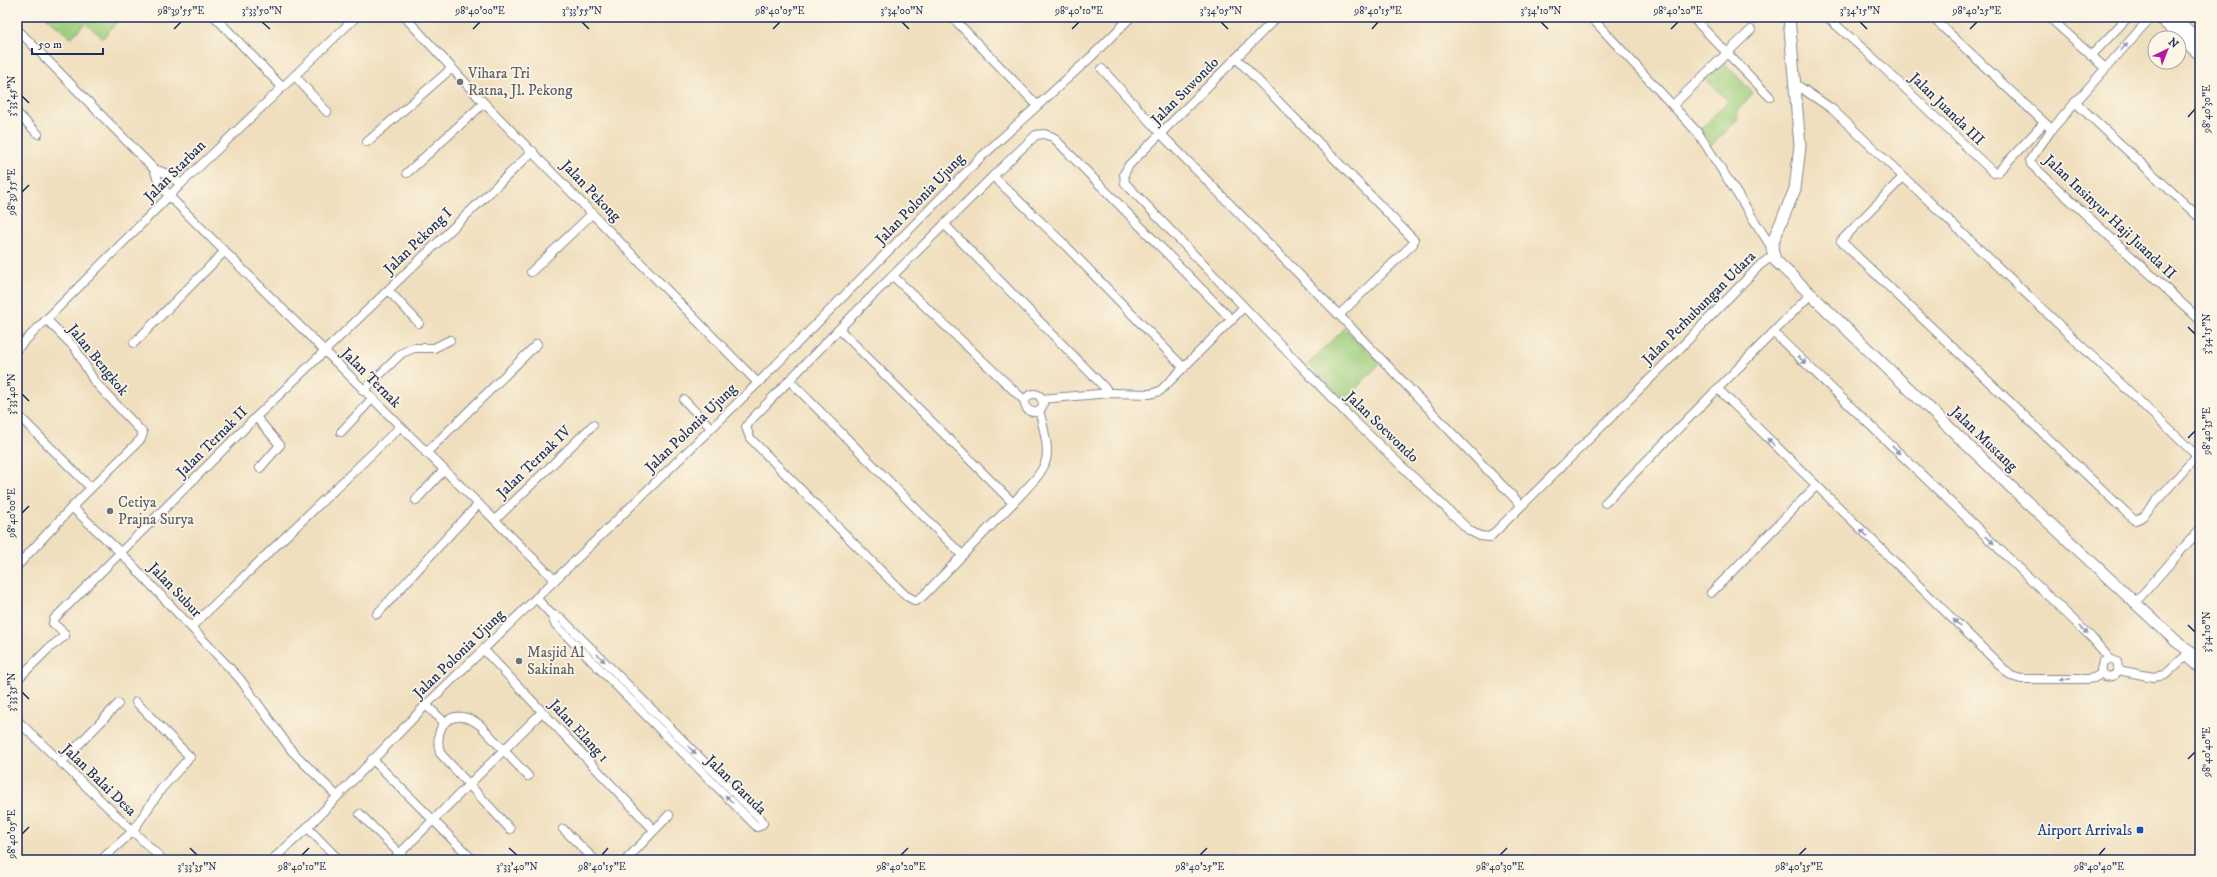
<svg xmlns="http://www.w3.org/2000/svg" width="2217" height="877" font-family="'IM FELL DW Pica',serif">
<rect width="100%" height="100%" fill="#fcf5e5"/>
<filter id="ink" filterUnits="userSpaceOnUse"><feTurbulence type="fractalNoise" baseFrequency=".025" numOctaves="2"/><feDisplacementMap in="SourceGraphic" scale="8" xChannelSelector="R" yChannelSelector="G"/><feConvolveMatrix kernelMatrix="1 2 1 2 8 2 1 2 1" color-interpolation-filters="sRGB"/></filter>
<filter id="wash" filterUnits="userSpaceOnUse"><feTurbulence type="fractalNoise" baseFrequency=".012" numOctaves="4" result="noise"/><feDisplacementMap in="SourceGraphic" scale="16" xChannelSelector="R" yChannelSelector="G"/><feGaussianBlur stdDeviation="0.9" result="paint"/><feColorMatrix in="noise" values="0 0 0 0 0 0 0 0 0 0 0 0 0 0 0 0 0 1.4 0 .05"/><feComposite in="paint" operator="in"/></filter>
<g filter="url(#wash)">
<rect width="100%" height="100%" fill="#f0dfbe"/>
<!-- green -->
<g fill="#9dce7d" stroke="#5c7e6e">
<path d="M 46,17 L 121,17 L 103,38 L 85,23 L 71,38 Z"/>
<path d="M 1721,60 L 1753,93 L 1737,111 L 1737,120 L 1711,145 L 1699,130 L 1728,101 L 1704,77 Z"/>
<path d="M 1344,328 L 1380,363 L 1345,400 L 1308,364 Z"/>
</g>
</g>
<g filter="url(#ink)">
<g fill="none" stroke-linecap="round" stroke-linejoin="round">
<!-- minor casing -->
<g stroke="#86878e" stroke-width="10">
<g id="minor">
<path d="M 215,17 L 282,87"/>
<path d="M 405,17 L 484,103 L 758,383"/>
<path d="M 952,17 L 1037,105"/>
<path d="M 1277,17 L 1129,165 L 1124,174 L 1125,183 L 1349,416 L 1470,531 L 1480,536 L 1490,537 L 1495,532 L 1662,367 L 1760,265 L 1774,255"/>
<path d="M 1591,17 L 1698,133 L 1772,248"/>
<path d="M 1692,17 L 1770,97"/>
<path d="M 1827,17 L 1869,54 L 1994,173 L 1998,172 L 2044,123"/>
<path d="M 1932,17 L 2048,126"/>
<path d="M 2049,17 L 2105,68"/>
<path d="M 2151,17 L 2052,129 L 2030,160 L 2031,164 L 2200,320"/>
<path d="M 17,29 L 154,169"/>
<path d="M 2091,56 L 2128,17"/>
<path d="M 1236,58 L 1414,240 L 1413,244 L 1339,315"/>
<path d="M 1102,69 L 1161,134 L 1339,315 L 1521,505"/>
<path d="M 295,76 L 327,112"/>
<path d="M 1794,83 L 1832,109 L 2195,454 L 2195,458 L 2143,516 L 2137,520 L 2133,519 L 1841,241 L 1903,177"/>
<path d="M 2075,102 L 2200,218"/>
<path d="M 1673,105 L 1751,30"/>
<path d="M 17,113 L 38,134"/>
<path d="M 367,142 L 452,68"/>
<path d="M 407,173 L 484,103"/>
<path d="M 181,184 L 165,173 L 154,169 L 158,180 L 169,196 L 555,580"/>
<path d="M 945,225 L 1110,393"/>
<path d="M 531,272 L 593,213"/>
<path d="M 893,276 L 1025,401"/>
<path d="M 388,290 L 419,323"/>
<path d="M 47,320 L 75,348 L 94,381 L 143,433 L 141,439 L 91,488"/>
<path d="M 839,329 L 1013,503 L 923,596 L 916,601 L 905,595 L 750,438 L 746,427 L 750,421 L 839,329 L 993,176"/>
<path d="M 1774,333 L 2091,637 L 2110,659 L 2117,662 C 2120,672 2115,678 2105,676 L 2101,670 L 2103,662 L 2110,659"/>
<path d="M 134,343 L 225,251"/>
<path d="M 17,349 L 181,184 L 356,17"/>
<path d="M 1184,368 L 1066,246 L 993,176 L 1036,135 L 1044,134 L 1053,137 L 1232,320"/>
<path d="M 789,380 L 962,555"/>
<path d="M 1718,389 L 2011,676 L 2021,679 L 2087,679 L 2094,678 L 2102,673"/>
<path d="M 363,391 L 402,353 L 414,348 L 434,348 L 450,340"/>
<circle cx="1034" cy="403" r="9"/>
<path d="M 1041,399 L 1110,393 L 1150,394 L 1160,391 L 1244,307"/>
<path d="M 684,400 L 711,428"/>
<path d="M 17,414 L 91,488 L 72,507 L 120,552 L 240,679 L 292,751 L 336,795"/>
<path d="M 256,417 L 280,445 L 260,468"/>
<path d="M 341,432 L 372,399"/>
<path d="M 426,453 L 537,344"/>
<path d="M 416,500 L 444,470"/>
<path d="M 1013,503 C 1051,463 1053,464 1039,410"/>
<path d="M 1605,503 L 1811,294"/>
<path d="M 495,520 L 593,425"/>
<path d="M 17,566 L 72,507"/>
<path d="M 1711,593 L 1816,486"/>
<path d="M 536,598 L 551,614 L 561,618 L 761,819 L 763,823 L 760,826 L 757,827 L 555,624 L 551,614"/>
<path d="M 2135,603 L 2200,529"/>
<path d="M 377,614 C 411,578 443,540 479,504"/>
<path d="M 191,627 L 400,427"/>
<path d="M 484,650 L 654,830"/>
<path d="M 2118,670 L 2153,677 L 2165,675 L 2190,652"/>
<path d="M 17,680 L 49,648 L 65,636 L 65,634 L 53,623 L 54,619 L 256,417 L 533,151"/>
<path d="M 426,705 L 444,722"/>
<path d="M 17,720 L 163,860"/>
<path d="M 372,759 L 470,857"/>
<path d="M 61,763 L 118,704"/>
<path d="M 360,814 L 406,860"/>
<path d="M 307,827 L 339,860"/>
<path d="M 510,829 L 440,753 C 432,722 455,706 480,725 L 528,776"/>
<path d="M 563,829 L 595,860"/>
<path d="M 17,858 L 19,860"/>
<path d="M 101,860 L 132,832 L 162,788 L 190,757 L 136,702"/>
<path d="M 272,860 L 304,831 L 426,705 L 758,383 L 979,159 L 1091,57 L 1131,17"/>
<path d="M 393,860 L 542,712"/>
<path d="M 626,860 L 669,815"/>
</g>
</g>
<!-- secondary casing -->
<g stroke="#86878e" stroke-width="13">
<g id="secondary">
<path d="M 1789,17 L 1800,146 L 1795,189 L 1774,239 L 1772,248 L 1775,260 L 2010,486 L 2177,642 L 2200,658"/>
<path d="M 2159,17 L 2200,55"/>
<path d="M 2174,17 L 2200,42"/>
<path d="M 2187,656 L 2200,668"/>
</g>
</g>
<!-- minor -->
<use href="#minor" stroke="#fff" stroke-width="8"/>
<!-- secondary -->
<use href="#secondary" stroke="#fff" stroke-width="11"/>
</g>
<!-- one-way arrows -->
<defs><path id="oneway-solid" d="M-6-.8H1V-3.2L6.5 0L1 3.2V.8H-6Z"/></defs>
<g fill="#8d97ae">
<use href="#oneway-solid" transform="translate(2124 47) rotate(-49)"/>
<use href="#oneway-solid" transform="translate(1802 360) rotate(44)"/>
<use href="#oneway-solid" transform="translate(1771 442) rotate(-135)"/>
<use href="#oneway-solid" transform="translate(1896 450) rotate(44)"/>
<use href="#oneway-solid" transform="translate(1864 533) rotate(-136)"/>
<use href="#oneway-solid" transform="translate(1990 540) rotate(44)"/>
<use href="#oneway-solid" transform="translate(1957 623) rotate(-136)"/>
<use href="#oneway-solid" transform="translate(2084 630) rotate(44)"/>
<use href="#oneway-solid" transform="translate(601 658) rotate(45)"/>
<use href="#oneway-solid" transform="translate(2065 679) rotate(180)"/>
<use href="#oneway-solid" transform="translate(692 750) rotate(45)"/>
<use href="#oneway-solid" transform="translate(729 799) rotate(-135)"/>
</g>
</g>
<!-- ticks -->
<path fill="none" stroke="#1b2f5e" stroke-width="1.5" d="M 262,22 L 270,29M 582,22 L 589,29M 902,22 L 909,29M 1221,22 L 1228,29M 1541,22 L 1548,29M 1860,22 L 1867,29M 174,29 L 181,22M 473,29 L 480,22M 773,29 L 780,22M 1072,29 L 1079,22M 1372,29 L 1378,22M 1671,29 L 1678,22M 1970,29 L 1977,22M 22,96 L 29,103M 2188,117 L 2195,109M 22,192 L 29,185M 2188,327 L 2195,334M 22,394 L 29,401M 2188,438 L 2195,431M 22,513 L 29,506M 2188,625 L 2195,632M 22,692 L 29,699M 2188,759 L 2195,752M 22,834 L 29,827M 190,848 L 197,855M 509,848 L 517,855M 302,855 L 309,848M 602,855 L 608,848M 901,855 L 908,848M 1200,855 L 1207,848M 1500,855 L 1507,848M 1799,855 L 1806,848M 2099,855 L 2105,848"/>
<!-- markers -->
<g fill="#6b7280" stroke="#fcf5e5" stroke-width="1.5">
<circle cx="460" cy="82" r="4"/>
<circle cx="110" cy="511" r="4"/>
<circle cx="519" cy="661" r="4"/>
</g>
<rect fill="#1a4fb4" stroke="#fcf5e5" stroke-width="1.5" x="2136" y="826" width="8" height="8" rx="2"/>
<g text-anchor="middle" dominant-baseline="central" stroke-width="3.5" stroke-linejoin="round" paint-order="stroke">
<!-- worship labels -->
<g font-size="15" fill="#5b616d" stroke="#fcf5e5" text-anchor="start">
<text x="468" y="73">Vihara Tri<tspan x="468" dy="17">Ratna, Jl. Pekong</tspan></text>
<text x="118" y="502">Cetiya<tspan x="118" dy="17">Prajna Surya</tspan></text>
<text x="527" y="652">Masjid Al<tspan x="527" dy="17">Sakinah</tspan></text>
</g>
<!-- street labels -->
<g font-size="15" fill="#1b2f5e" stroke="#fcf5e5">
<text transform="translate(1185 91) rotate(-45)">Jalan Suwondo</text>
<text transform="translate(1947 109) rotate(44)">Jalan Juanda III</text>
<text transform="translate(175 171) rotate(-45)">Jalan Starban</text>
<text transform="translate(591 191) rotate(46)">Jalan Pekong</text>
<text transform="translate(920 199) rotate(-46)">Jalan Polonia Ujung</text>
<text transform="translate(2110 217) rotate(43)">Jalan Insinyur Haji Juanda II</text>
<text transform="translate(418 241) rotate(-44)">Jalan Pekong I</text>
<text transform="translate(1699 308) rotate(-45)">Jalan Perhubungan Udara</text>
<text transform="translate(98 360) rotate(51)">Jalan Bengkok</text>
<text transform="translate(371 378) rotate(45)">Jalan Ternak</text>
<text transform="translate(1382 427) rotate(44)">Jalan Soewondo</text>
<text transform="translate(691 428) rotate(-44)">Jalan Polonia Ujung</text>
<text transform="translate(1984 439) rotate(44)">Jalan Mustang</text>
<text transform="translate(212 442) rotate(-45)">Jalan Ternak II</text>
<text transform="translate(534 462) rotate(-44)">Jalan Ternak IV</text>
<text transform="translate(175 590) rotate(46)">Jalan Subur</text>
<text transform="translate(459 654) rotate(-44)">Jalan Polonia Ujung</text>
<text transform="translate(579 731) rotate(47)">Jalan Elang 1</text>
<text transform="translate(99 780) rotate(44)">Jalan Balai Desa</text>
<text transform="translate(736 785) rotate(44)">Jalan Garuda</text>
</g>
<!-- transit labels -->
<g font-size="15" fill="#164399" stroke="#fcf5e5" text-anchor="end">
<text x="2132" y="830">Airport Arrivals</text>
</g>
</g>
<!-- margin -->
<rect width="2217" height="877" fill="none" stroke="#fcf5e5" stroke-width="44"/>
<!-- north arrow -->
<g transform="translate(2167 50) rotate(43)"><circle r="19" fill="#fcf5e5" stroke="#a2a6af"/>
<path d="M0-3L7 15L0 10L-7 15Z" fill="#b5179e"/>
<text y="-6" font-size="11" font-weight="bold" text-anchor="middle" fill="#1b2f5e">N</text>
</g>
<!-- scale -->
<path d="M32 48v6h71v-6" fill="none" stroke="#1b2f5e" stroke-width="2"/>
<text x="38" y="48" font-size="12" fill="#1b2f5e" stroke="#fcf5e5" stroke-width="3" paint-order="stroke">50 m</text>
<rect x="22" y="22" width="2173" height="833" fill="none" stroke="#1b2f5e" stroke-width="1.5"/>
<g font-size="10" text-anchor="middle" fill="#1b2f5e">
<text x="181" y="14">98°39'55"E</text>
<text x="262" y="14">3°33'50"N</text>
<text x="480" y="14">98°40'00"E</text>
<text x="582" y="14">3°33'55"N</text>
<text x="780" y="14">98°40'05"E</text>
<text x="902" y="14">3°34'00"N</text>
<text x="1079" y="14">98°40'10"E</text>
<text x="1221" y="14">3°34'05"N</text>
<text x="1378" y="14">98°40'15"E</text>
<text x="1541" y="14">3°34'10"N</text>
<text x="1678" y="14">98°40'20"E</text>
<text x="1860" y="14">3°34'15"N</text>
<text x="1977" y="14">98°40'25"E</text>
<text transform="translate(11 96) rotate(-90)" y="4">3°33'45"N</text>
<text transform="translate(2206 109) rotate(-90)" y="4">98°40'30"E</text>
<text transform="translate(11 192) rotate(-90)" y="4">98°39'55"E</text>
<text transform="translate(2206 334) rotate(-90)" y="4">3°34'15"N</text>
<text transform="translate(11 394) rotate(-90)" y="4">3°33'40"N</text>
<text transform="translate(2206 431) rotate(-90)" y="4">98°40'35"E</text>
<text transform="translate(11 513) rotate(-90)" y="4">98°40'00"E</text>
<text transform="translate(2206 632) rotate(-90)" y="4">3°34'10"N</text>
<text transform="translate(11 692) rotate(-90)" y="4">3°33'35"N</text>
<text transform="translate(2206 752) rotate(-90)" y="4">98°40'40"E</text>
<text transform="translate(11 834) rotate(-90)" y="4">98°40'05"E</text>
<text x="197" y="870">3°33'35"N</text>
<text x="302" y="870">98°40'10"E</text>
<text x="517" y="870">3°33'40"N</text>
<text x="602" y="870">98°40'15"E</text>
<text x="901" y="870">98°40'20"E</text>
<text x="1200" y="870">98°40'25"E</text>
<text x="1500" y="870">98°40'30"E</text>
<text x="1799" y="870">98°40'35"E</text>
<text x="2099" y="870">98°40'40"E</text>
</g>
</svg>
